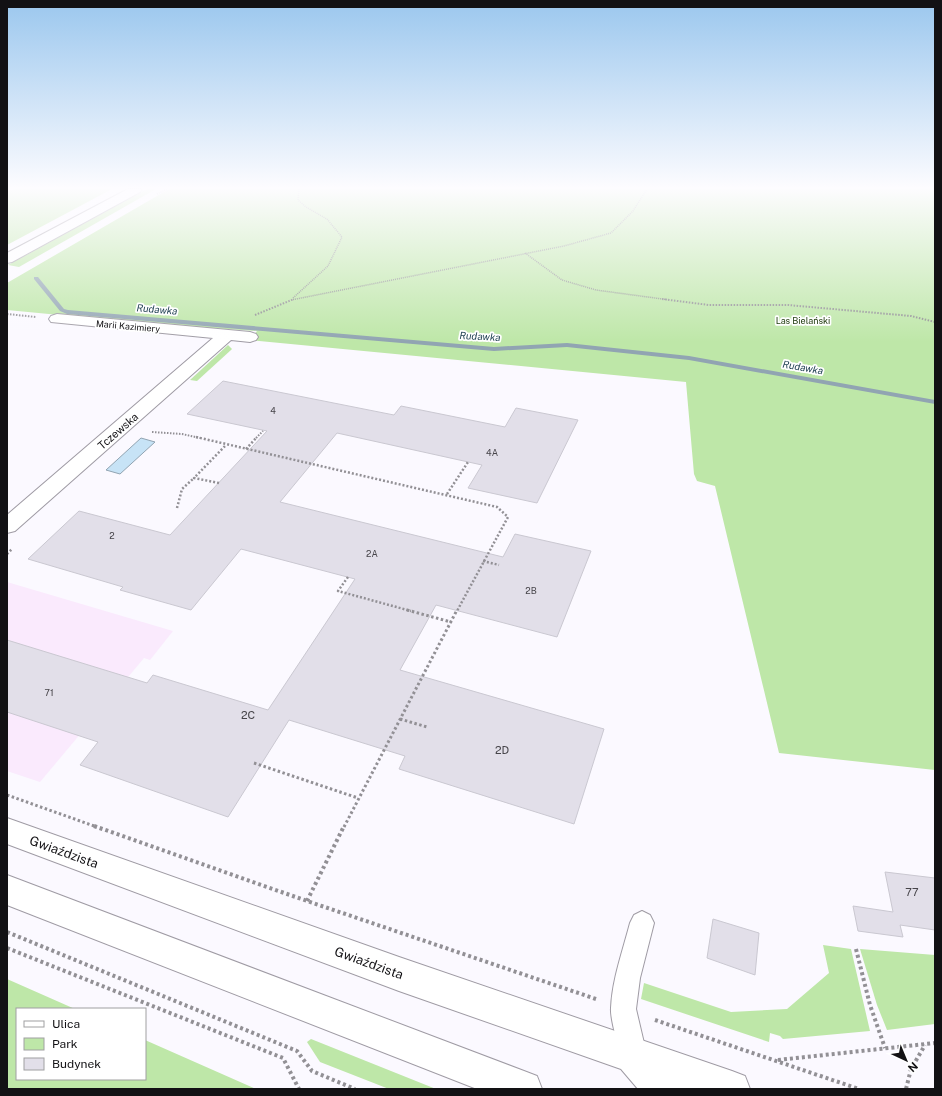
<svg xmlns="http://www.w3.org/2000/svg" width="942" height="1096" font-family="'Public Sans',sans-serif">
<rect width="100%" height="100%" fill="#fbf9ff"/>
<!-- commercial -->
<path fill="#faeafd" d="M 7,582 L 173,631 L 150,660 L 144,658 L 40,782 L 7,771 Z"/>
<!-- green -->
<g fill="#bee7a8">
<path d="M 15,189 L 112,189 L 7,245 L 7,191 Z"/>
<path d="M 147,189 L 156,189 L 19,267 L 8,265 Z"/>
<path d="M 169,189 L 935,189 L 935,770 L 779,753 L 715,486 L 697,481 L 694,474 L 686,382 L 250,340 L 257,331 L 164,325 L 7,310 L 7,283 Z"/>
<path d="M 228,345 L 232,349 L 231,350 L 197,381 L 190,380 Z"/>
<path d="M 823,945 L 851,949 L 870,1031 L 783,1039 L 780,1036 L 770,1033 L 769,1042 L 641,999 L 644,983 L 731,1012 L 787,1009 L 829,973 Z"/>
<path d="M 860,949 L 935,955 L 935,1024 L 887,1030 L 877,1005 Z"/>
<path d="M 7,979 L 75,1009 L 17,1009 L 17,1079 L 145,1079 L 145,1040 L 256,1089 L 7,1089 Z"/>
<path d="M 311,1039 L 436,1089 L 389,1089 L 320,1062 L 307,1042 Z"/>
</g>
<!-- water -->
<path fill="#c7e3f6" stroke="#91a4b2" d="M 141,438 L 155,442 L 120,474 L 106,470 Z"/>
<g fill="none" stroke-linecap="round" stroke-linejoin="round">
<!-- stream -->
<path fill="#91a4b2" fill-rule="evenodd" d="M 34,277 L 38,277 L 64,309 L 68,310 L 494,347 L 567,343 L 689,356 L 935,400 L 935,404 L 689,360 L 567,347 L 494,351 L 67,314 L 60,311 L 34,279 Z"/>
</g>
<!-- building -->
<g fill="#e2dfe9" stroke="#cac8d1">
<path d="M 223,381 L 394,415 L 401,406 L 505,427 L 516,408 L 578,420 L 537,503 L 468,488 L 482,465 L 337,433 L 280,502 L 503,557 L 515,534 L 591,551 L 557,637 L 436,605 L 400,670 L 604,729 L 574,824 L 399,769 L 405,756 L 289,720 L 228,817 L 80,765 L 98,742 L 7,712 L 7,640 L 147,683 L 153,675 L 268,710 L 355,579 L 241,549 L 191,610 L 120,590 L 123,587 L 28,559 L 79,511 L 170,535 L 267,431 L 187,414 Z"/>
<path d="M 885,872 L 935,878 L 935,930 L 900,925 L 903,937 L 858,931 L 853,906 L 893,912 Z"/>
<path d="M 713,919 L 759,933 L 755,975 L 707,958 Z"/>
</g>
<g fill="none" stroke-linecap="round" stroke-linejoin="round">
<!-- lane casing -->
<g stroke="#9f9ba4" stroke-width="2">
<path id="lane" d="M 642,911 L 650,915 L 654,923 L 640,978 L 636,1009 L 647,1056 L 643,1065 L 634,1069 L 625,1065 C 620,1054 610,1019 611,1008 C 612,980 623,950 630,923 L 634,915 Z"/>
</g>
<!-- street casing -->
<g stroke="#9f9ba4" stroke-width="2">
<path id="street" d="M 57,314 L 250,332 L 256,334 L 258,337 L 256,340 L 250,342 L 231,340 L 15,531 L 7,533 L 7,515 L 213,338 L 51,322 L 49,319 L 51,316 Z"/>
</g>
<!-- secondary casing -->
<g stroke="#9f9ba4" stroke-width="2">
<g id="secondary">
<path d="M 128,189 L 142,189 L 140,192 L 12,262 L 7,263 L 7,253 Z"/>
<path d="M 7,818 L 399,957 L 732,1071 L 745,1076 L 750,1089 L 638,1089 L 621,1069 L 399,991 L 7,844 Z"/>
<path d="M 7,875 L 524,1071 L 537,1076 L 542,1089 L 477,1089 L 7,905 Z"/>
</g>
</g>
<!-- path-far4 -->
<g stroke="#929095" stroke-width="1.5" stroke-dasharray="1 1" stroke-linecap="butt">
<path d="M 157,194 L 167,189"/>
<path d="M 525,253 L 562,280 L 596,290 L 670,300"/>
<path d="M 293,298 L 328,266 L 342,237 L 327,219 L 306,207 L 298,200 L 299,189"/>
<path d="M 291,300 L 564,246 L 611,233 L 633,211 L 647,189"/>
</g>
<!-- path-far3 -->
<g stroke="#929095" stroke-width="2" stroke-dasharray="1.5 1.5" stroke-linecap="butt">
<path d="M 662,299 L 709,305 L 788,305 L 911,316 L 935,322"/>
<path d="M 7,314 L 36,317"/>
<path d="M 255,315 L 294,299"/>
<path d="M 152,432 L 182,434 L 200,438"/>
<path d="M 256,438 L 263,431"/>
</g>
<!-- path-far2 -->
<g stroke="#929095" stroke-width="2.5" stroke-dasharray="2 2" stroke-linecap="butt">
<path d="M 196,437 L 497,507 L 508,517 L 457,611"/>
<path d="M 246,449 L 257,437"/>
<path d="M 219,483 L 194,478 L 226,445"/>
<path d="M 447,494 L 468,462"/>
<path d="M 177,508 L 182,489 L 194,478"/>
<path d="M 7,554 L 12,549"/>
<path d="M 483,561 L 499,565"/>
<path d="M 348,577 L 338,591 L 411,611"/>
</g>
<!-- path-far1 -->
<g stroke="#929095" stroke-width="3" stroke-dasharray="2.5 2.5" stroke-linecap="butt">
<path d="M 407,610 L 451,622"/>
<path d="M 400,719 L 427,727"/>
<path d="M 254,763 L 358,798"/>
<path d="M 7,795 L 97,827"/>
<path d="M 344,827 L 457,610"/>
</g>
<!-- path -->
<g stroke="#929095" stroke-width="4" stroke-dasharray="3 3" stroke-linecap="butt">
<path d="M 94,826 L 307,901 L 596,999"/>
<path d="M 307,901 L 344,826"/>
<path d="M 7,932 L 297,1051 L 312,1071 L 355,1089"/>
<path d="M 7,948 L 283,1058 L 299,1089"/>
<path d="M 856,949 L 870,1005 L 885,1048"/>
<path d="M 655,1020 L 859,1089"/>
<path d="M 778,1060 L 935,1043"/>
<path d="M 906,1089 L 911,1069 L 925,1045"/>
</g>
<!-- lane -->
<use href="#lane" fill="#fff" fill-rule="evenodd"/>
<!-- street -->
<use href="#street" fill="#fff" fill-rule="evenodd"/>
<!-- secondary -->
<use href="#secondary" fill="#fff" fill-rule="evenodd"/>
</g>
<!-- sky -->
<linearGradient id="sky" x2="0" y2="1"><stop stop-color="#9bc7ee"/><stop offset="0.55" stop-color="#fdfcff"/><stop offset="1" stop-color="#fdfcff" stop-opacity="0"/></linearGradient>
<rect width="942" height="342" fill="url(#sky)"/>
<g text-anchor="middle" dominant-baseline="central" stroke-width="3.5" stroke-linejoin="round" paint-order="stroke">
<!-- far-park labels -->
<g font-size="9" fill="#213c0f" stroke="#fff">
<text x="803" y="320">Las Bielański</text>
</g>
<!-- far-street labels -->
<g font-size="9" fill="#121114" stroke="#fff">
<text transform="translate(128 326) rotate(5)">Marii Kazimiery</text>
</g>
<!-- number labels -->
<g font-size="9" fill="#464449">
<text x="273" y="410">4</text>
<text x="492" y="452">4A</text>
<text x="112" y="535">2</text>
<text x="372" y="553">2A</text>
<text x="531" y="590">2B</text>
<text x="49" y="692">71</text>
</g>
<!-- far-water labels -->
<g font-size="10" font-style="italic" fill="#1a3b4e" stroke="#fff">
<text transform="translate(157 309) rotate(5)">Rudawka</text>
<text transform="translate(480 336) rotate(3)">Rudawka</text>
<text transform="translate(803 367) rotate(10)">Rudawka</text>
</g>
<!-- street labels -->
<g font-size="11" fill="#121114" stroke="#fff">
<text transform="translate(118 431) rotate(-41)">Tczewska</text>
</g>
<!-- near-number labels -->
<g font-size="11" fill="#464449">
<text x="248" y="715">2C</text>
<text x="502" y="750">2D</text>
<text x="912" y="892">77</text>
</g>
<!-- near-street labels -->
<g font-size="13" fill="#121114" stroke="#fff">
<text transform="translate(64 852) rotate(20)">Gwiaździsta</text>
<text transform="translate(369 963) rotate(20)">Gwiaździsta</text>
</g>
</g>
<!-- border -->
<rect width="942" height="1096" fill="none" stroke="#121114" stroke-width="16"/>
<!-- legend -->
<rect x="16" y="1008" width="130" height="72" fill="#ffffff" stroke="#a0a0a1"/>
<rect x="24" y="1021" width="20" height="6" fill="#ffffff" stroke="#a0a0a1"/>
<text x="52" y="1028" font-size="12" fill="#121114">Ulica</text>
<rect x="24" y="1038" width="20" height="12" fill="#bee7a8" stroke="#a0a0a1"/>
<text x="52" y="1048" font-size="12" fill="#121114">Park</text>
<rect x="24" y="1058" width="20" height="12" fill="#e2dfe9" stroke="#a0a0a1"/>
<text x="52" y="1068" font-size="12" fill="#121114">Budynek</text>
<!-- north arrow -->
<g transform="translate(906 1060) rotate(136)" stroke="#ffffff" stroke-width="3" paint-order="stroke">
<path d="M0-3L7 15L0 10L-7 15Z" fill="#121114"/>
<text y="-6" font-size="11" font-weight="bold" text-anchor="middle" fill="#121114">N</text>
</g>
</svg>
